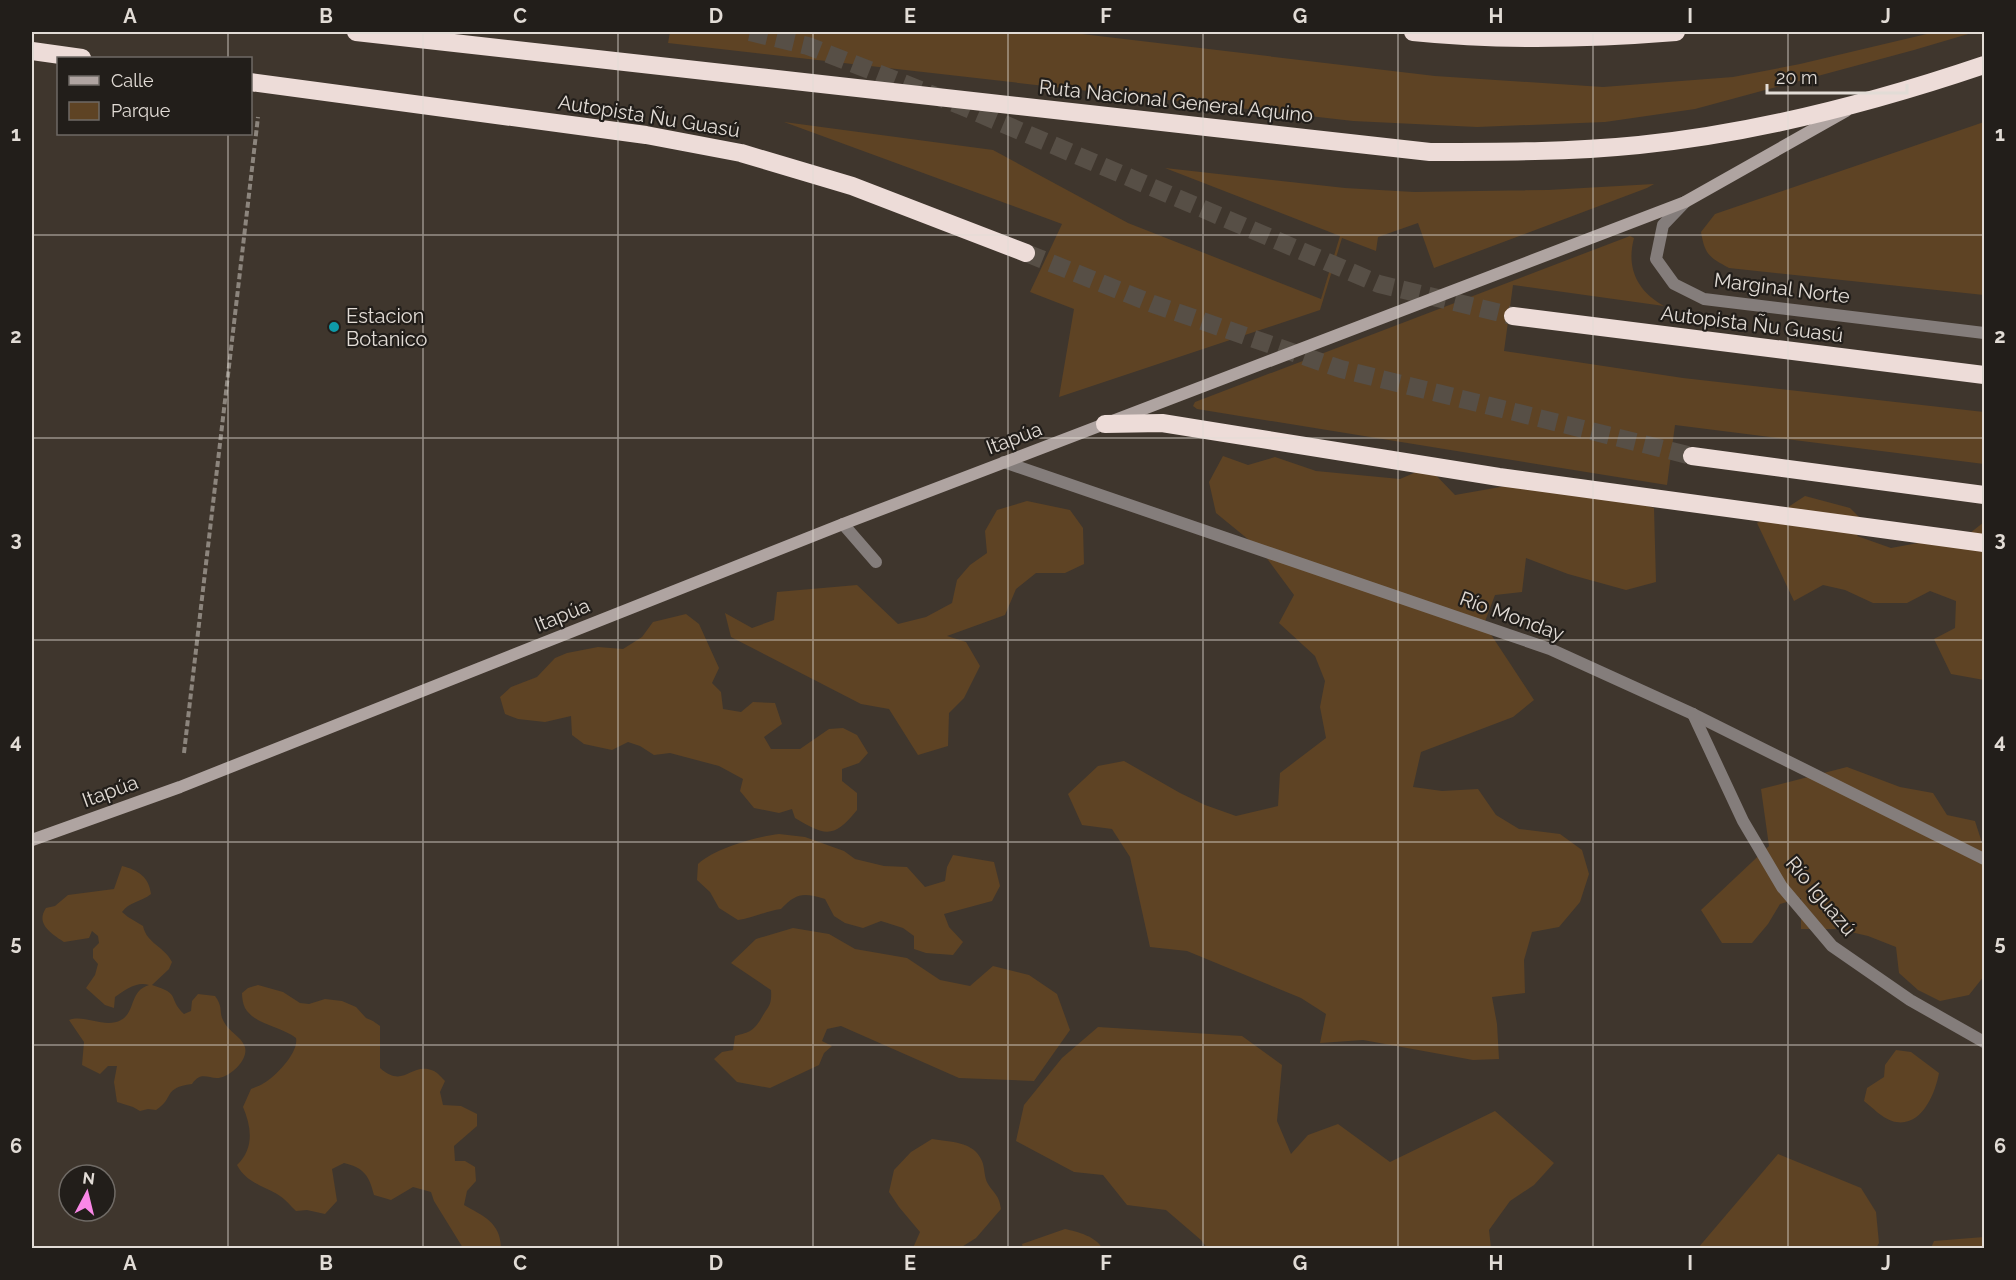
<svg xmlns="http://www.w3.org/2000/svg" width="2016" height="1280" font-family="Raleway,sans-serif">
<rect width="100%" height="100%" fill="#3f362d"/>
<!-- green -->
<g fill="#5e4324">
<path d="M 670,32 L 1065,32 L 1435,76 L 1603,87 L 1733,77 L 1800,64 L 1935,32 L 1975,32 L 1914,50 L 1695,109 L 1605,122 L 1477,127 L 1353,121 L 668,43 Z"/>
<path d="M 784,122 L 993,150 L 1128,223 L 1321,299 L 1340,236 L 1165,168 L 1345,188 L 1414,192 L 1548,190 L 1654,184 L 1647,188 L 1434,268 L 1418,223 L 1378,237 L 1376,251 L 1342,238 L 1320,310 L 1059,397 L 1074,309 L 1030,292 L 1062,224 Z"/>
<path d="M 1984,122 L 1984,295 L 1729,268 C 1709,257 1705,255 1701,232 L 1715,214 Z"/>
<path d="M 1630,236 L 1634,238 C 1626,268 1637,291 1664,306 L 1513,285 L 1504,351 L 1683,378 L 1984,412 L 1984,464 L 1675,425 L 1667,485 L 1197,409 L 1193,406 L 1195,402 Z"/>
<path d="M 1223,456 L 1248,465 L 1275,457 L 1316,471 L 1400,479 L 1428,467 L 1455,495 L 1551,478 L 1654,508 L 1656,582 L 1626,590 L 1568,574 L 1526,558 L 1522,592 L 1495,595 L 1484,624 L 1534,700 L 1513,717 L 1421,752 L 1413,787 L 1442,791 L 1478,789 L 1496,815 L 1519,829 L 1560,834 L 1582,850 L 1589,874 L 1580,902 L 1559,927 L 1532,932 L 1524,960 L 1525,993 L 1492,997 L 1497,1024 L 1499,1059 L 1473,1060 L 1363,1040 L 1320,1043 L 1326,1014 L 1301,998 L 1187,951 L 1150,947 L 1130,857 L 1112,829 L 1082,825 L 1068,794 L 1098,766 L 1124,761 L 1180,793 L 1205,805 L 1236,816 L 1278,806 L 1280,773 L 1326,738 L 1320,707 L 1325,681 L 1315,656 L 1279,623 L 1294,595 L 1260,549 L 1216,513 L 1209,482 Z"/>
<path d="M 1805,496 L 1850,508 L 1867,525 L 1857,536 L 1891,548 L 1929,541 L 1955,545 L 1984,522 L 1984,680 L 1951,674 L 1934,639 L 1955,628 L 1956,601 L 1930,591 L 1907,603 L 1873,603 L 1845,590 L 1823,585 L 1794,601 L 1757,523 L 1782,511 Z"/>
<path d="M 1027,501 L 1070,510 L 1083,528 L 1084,564 L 1065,573 L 1036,573 L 1016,589 L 1005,615 L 947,636 L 966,642 L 980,666 L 964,698 L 949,713 L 948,746 L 918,755 L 889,709 L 861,704 L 731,637 L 725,613 L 752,628 L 774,620 L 777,592 L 857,585 L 898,624 L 926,617 L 952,603 L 957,580 L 970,565 L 987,553 L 985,531 L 997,510 Z"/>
<path d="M 686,614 L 699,624 L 719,668 L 712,683 L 721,692 L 723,709 L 741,712 L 753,702 L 775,703 L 782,724 L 764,737 L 771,749 L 800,749 L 829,729 L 843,728 L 857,735 L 868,753 L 859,763 L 842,769 L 842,781 L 857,793 L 857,810 C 834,839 825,836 795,818 L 792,809 L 779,813 L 754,808 L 740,791 L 743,779 L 719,766 L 670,753 L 654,755 L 640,746 L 628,742 L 612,750 L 584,744 L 572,735 L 571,716 L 545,722 L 518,719 L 505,714 L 500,697 L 511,687 L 537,677 L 555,658 L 567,653 L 598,647 L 623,649 L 642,637 L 653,622 Z"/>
<path d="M 1847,767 L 1900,787 L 1933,793 L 1947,815 L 1975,821 L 1984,849 L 1984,976 L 1969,995 L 1940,1001 L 1918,990 L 1899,973 L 1896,947 L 1868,936 L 1838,929 L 1801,929 L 1801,898 L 1780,904 L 1768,924 L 1752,943 L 1722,943 L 1701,910 L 1769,846 L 1761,789 Z"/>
<path d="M 779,834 L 805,837 L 844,851 L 855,859 L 884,866 L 907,867 L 925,887 L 945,881 L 947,867 L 953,855 L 994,862 L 1000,886 L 992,901 L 944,914 L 949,927 L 963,942 L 953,955 L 926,953 L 914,949 L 914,936 L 903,928 L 881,921 L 863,928 L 845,923 L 834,916 L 825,899 C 804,893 797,892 781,909 C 766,911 753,918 738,920 L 719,908 L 710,892 L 697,880 L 698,864 C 716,848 755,837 779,834 Z"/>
<path d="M 122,866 C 138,870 149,877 151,894 C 141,902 129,902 122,912 L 128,917 L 143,926 C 147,944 164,946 172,962 L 169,969 L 152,985 C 182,994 167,998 184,1014 L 191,1011 L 192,1001 L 198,994 L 215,996 C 224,1008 218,1012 224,1022 C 229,1032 241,1036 245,1047 C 248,1059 234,1072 225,1076 C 211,1083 203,1068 192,1084 C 162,1088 175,1098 156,1110 L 148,1109 L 140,1111 L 133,1107 L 117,1102 L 114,1082 L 117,1066 L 108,1066 L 100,1074 L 82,1065 L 84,1042 L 69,1020 C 85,1014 105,1029 121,1020 C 136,1012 129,991 149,985 C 137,981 125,990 115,997 L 114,1008 L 105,1005 L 86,988 L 95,975 L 98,964 L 93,958 L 93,949 L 99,943 L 98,936 L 92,931 L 89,938 L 64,942 C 52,934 35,924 46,908 L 55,906 L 68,895 L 114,889 Z"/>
<path d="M 793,928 L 829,934 L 855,949 L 907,958 L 940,980 L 970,986 L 993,966 L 1029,975 L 1057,994 L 1070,1030 L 1034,1081 L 959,1078 L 841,1026 L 827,1029 L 822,1041 L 832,1046 L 824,1053 L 819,1065 L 770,1088 L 737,1082 L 714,1059 L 722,1052 L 733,1050 L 735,1036 C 750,1032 754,1031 762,1017 C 769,1005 772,1005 771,990 L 731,963 L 756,939 Z"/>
<path d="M 258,985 L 283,992 L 300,1003 L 309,1004 L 325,999 L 342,1001 L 356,1007 L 366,1018 L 373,1021 L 380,1026 L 380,1068 C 405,1090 410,1061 434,1071 C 438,1073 442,1078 445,1081 L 440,1092 L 443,1105 L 461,1106 L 477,1114 L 477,1126 L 454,1146 L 455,1161 L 465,1161 L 475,1167 L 476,1181 L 467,1191 L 464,1205 C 483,1216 500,1222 501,1247 L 500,1248 L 463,1248 L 434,1201 L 431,1192 L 413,1187 L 391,1200 L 374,1195 C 369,1175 364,1168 344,1163 L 332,1169 L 337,1201 L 325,1214 L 307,1210 L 296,1211 C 290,1205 284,1198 277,1194 C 261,1185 246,1182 237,1165 C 254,1149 252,1128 243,1107 L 251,1089 C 255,1087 260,1086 264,1083 C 276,1076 299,1052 296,1038 C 281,1026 255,1025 245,1008 C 243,1004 242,998 242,993 L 248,988 Z"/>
<path d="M 1098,1027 L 1242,1036 L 1282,1065 L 1277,1121 L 1291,1154 L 1308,1135 L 1338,1124 L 1390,1162 L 1495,1111 L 1554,1163 L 1534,1185 L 1510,1201 L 1489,1230 L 1491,1248 L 1207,1248 L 1201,1240 L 1166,1210 L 1127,1205 L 1103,1175 L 1074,1172 L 1016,1141 L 1024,1105 L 1062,1058 Z"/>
<path d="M 1896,1050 L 1911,1052 L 1939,1073 C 1935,1095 1920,1130 1892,1121 C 1881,1117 1873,1108 1864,1101 L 1867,1088 L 1884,1077 L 1885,1065 Z"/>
<path d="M 932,1139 C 950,1142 974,1141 982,1161 C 985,1168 984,1178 988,1184 C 995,1195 999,1195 1001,1209 L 976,1238 L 960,1248 L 913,1248 L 920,1232 L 899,1207 L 889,1192 L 894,1170 L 911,1152 Z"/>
<path d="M 1778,1154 L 1861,1188 L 1876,1212 L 1879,1243 L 1876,1248 L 1698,1248 Z"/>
<path d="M 1065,1229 C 1078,1232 1095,1236 1102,1248 L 1023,1248 L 1022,1244 Z"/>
<path d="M 1984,1237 L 1984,1248 L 1931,1248 L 1934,1241 Z"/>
</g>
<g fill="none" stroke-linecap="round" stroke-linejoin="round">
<!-- highway-tunnel -->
<g stroke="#574f46" stroke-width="18" stroke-dasharray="18 9" stroke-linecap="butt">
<path d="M 750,32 L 808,46 L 959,105 L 1379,284 L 1513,316"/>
<path d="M 1026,253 L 1153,304 L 1341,369 L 1692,456"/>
</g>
<!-- path -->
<path stroke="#8c857d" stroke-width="4" stroke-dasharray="6 3" stroke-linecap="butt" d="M 184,753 L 258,117"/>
<!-- lane -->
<path stroke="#847d7b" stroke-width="12" d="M 843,524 L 876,562"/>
<!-- street -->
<g stroke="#847d7b" stroke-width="12">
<path d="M 1685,202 L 1663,225 L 1656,259 L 1674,284 L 1704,299 L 1984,333"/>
<path d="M 1004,462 L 1550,649 L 1693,714 L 1984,859"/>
<path d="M 1693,714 L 1743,821 L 1782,887 L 1832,946 L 1910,1000 L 1984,1042"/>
</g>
<!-- secondary -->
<path stroke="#afa4a1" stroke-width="12" d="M 32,840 L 180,787 L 843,524 L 1685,202 L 1846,111"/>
<!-- highway -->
<g stroke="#eddcd8" stroke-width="18">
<path d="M 356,32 L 1430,152 C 1500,152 1570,152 1639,145 C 1757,133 1872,103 1984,65"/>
<path d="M 1413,32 C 1500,41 1589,39 1676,32"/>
<path d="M 32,51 L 82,58"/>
<path d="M 250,82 L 646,135 L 741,153 L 852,186 L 1026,253"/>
<path d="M 1513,316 L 1984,375"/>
<path d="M 1105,424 L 1162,423 L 1499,477 L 1984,543"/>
<path d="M 1692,456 L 1984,495"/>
</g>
</g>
<!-- grid -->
<path fill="none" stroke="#e2dcd6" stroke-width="1.5" stroke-opacity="0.55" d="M 228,32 L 228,58M 423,32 L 423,1248M 618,32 L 618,1248M 813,32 L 813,1248M 1008,32 L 1008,1248M 1203,32 L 1203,1248M 1398,32 L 1398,1248M 1593,32 L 1593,1248M 1788,32 L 1788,1248M 228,134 L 228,1248M 32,235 L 1984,235M 32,438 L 1984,438M 32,640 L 1984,640M 32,842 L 1984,842M 32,1045 L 1984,1045"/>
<!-- markers -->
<circle fill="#0f9aa8" stroke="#221e1a" stroke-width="2" cx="334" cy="327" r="6"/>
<g text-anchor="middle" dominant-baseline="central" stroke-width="4.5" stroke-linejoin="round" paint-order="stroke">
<!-- street labels -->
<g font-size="20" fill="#e2dcd6" stroke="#221e1a">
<text transform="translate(1176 101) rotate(6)">Ruta Nacional General Aquino</text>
<text transform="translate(649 116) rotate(9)">Autopista Ñu Guasú</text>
<text transform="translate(1782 288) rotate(7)">Marginal Norte</text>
<text transform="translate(1752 324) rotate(7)">Autopista Ñu Guasú</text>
<text transform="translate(1014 438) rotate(-21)">Itapúa</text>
<text transform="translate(562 615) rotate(-22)">Itapúa</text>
<text transform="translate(1512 616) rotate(20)">Río Monday</text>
<text transform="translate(110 791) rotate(-20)">Itapúa</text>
<text transform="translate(1821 896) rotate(50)">Río Iguazú</text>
</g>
<!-- poi labels -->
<g font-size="20" fill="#e2dcd6" stroke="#221e1a" text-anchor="start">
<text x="346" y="316">Estacion<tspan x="346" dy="23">Botanico</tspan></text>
</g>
</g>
<!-- border -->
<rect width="2016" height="1280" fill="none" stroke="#221e1a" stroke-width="66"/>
<!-- legend -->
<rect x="57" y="57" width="195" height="78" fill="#221e1a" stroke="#6f6a65" stroke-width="1.5"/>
<rect x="69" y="76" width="30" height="9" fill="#afa4a1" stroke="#6f6a65" stroke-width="1.5"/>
<text x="111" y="87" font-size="18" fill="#e2dcd6">Calle</text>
<rect x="69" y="102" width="30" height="18" fill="#5e4324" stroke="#6f6a65" stroke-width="1.5"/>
<text x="111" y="117" font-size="18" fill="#e2dcd6">Parque</text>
<!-- north arrow -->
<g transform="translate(87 1193) rotate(7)"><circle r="28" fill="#221e1a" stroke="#6f6a65" stroke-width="1.5"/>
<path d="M0-4.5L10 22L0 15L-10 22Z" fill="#fa87e7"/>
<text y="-9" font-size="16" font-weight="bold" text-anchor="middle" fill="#e2dcd6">N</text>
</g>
<!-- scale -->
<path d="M1767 84v9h140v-9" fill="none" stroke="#e2dcd6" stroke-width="3"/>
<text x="1776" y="84" font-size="18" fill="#e2dcd6" stroke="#221e1a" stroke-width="4.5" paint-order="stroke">20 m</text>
<rect x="33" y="33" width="1950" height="1214" fill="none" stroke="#e2dcd6" stroke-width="2"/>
<g font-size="20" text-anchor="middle" font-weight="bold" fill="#e2dcd6">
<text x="130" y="23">A</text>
<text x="326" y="23">B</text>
<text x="520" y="23">C</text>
<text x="716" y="23">D</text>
<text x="910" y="23">E</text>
<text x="1106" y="23">F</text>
<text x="1300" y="23">G</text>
<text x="1496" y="23">H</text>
<text x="1690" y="23">I</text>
<text x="1886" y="23">J</text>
<text x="16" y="141">1</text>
<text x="2000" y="141">1</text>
<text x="16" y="343">2</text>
<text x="2000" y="343">2</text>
<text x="16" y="546">3</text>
<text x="2000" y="546">3</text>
<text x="16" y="748">4</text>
<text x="2000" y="748">4</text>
<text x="16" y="950">5</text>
<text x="2000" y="950">5</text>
<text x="16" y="1153">6</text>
<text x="2000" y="1153">6</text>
<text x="130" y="1270">A</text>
<text x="326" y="1270">B</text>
<text x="520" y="1270">C</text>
<text x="716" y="1270">D</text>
<text x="910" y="1270">E</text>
<text x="1106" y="1270">F</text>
<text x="1300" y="1270">G</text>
<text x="1496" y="1270">H</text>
<text x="1690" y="1270">I</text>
<text x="1886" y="1270">J</text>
</g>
</svg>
